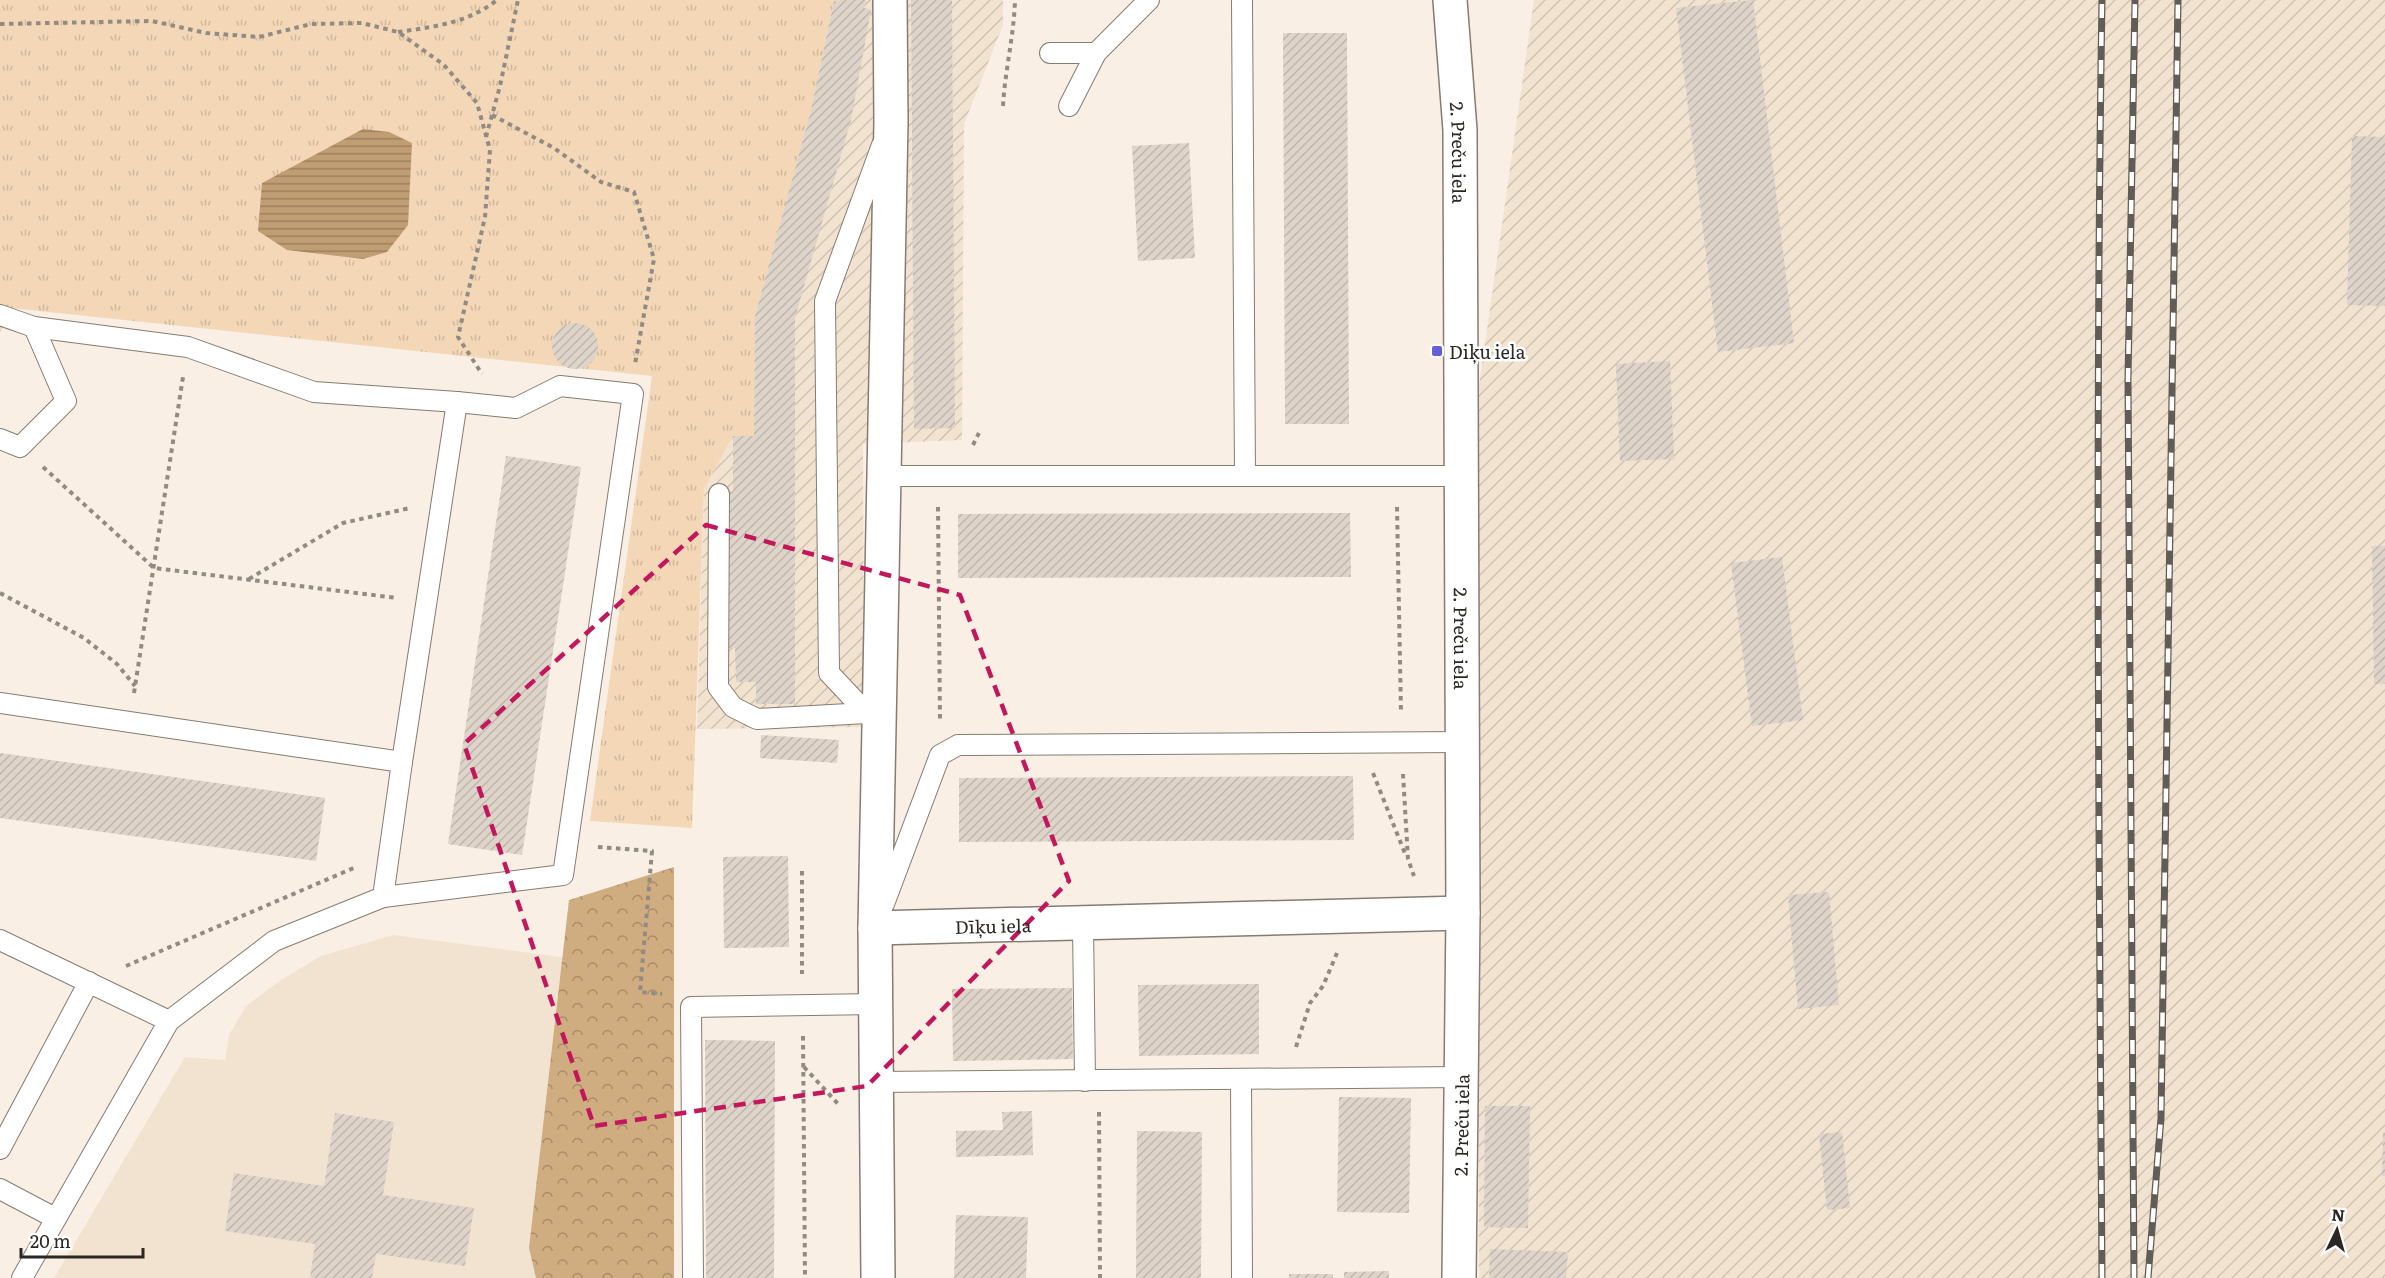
<svg xmlns="http://www.w3.org/2000/svg" width="2385" height="1278" font-family="Literata,serif">
<defs>
<pattern id="industrial-furrows" width="10" height="10" patternUnits="userSpaceOnUse" patternTransform="scale(1.5)"><rect width="10" height="10" fill="#f2e3d1"/><path d="M-1 1l2-2M0 10L10 0M9 11l2-2" fill="none" stroke="#d0c3b3"/></pattern>
<pattern id="grass-tufts" width="24" height="20" patternUnits="userSpaceOnUse" patternTransform="scale(1.5)"><rect width="24" height="20" fill="#f3d7b7"/><path d="M3 7l-1-3M5 7V3M7 7l1-3M15 17l-1-3M17 17v-4M19 17l1-3" fill="none" stroke="#d0b99d"/></pattern>
<pattern id="forest-crowns" width="20" height="18" patternUnits="userSpaceOnUse" patternTransform="scale(1.5)"><rect width="20" height="18" fill="#d0ac81"/><path d="M2 6a3 3 0 1 1 6 0M12 15a3 3 0 1 1 6 0" fill="none" stroke="#a98c69"/></pattern>
<pattern id="water-rules" width="6" height="5" patternUnits="userSpaceOnUse" patternTransform="scale(1.5)"><rect width="6" height="5" fill="#c19d73"/><path d="M0 2.5h6" fill="none" stroke="#9d805e"/></pattern>
<pattern id="building-hatch" width="6" height="6" patternUnits="userSpaceOnUse" patternTransform="scale(1.5)"><rect width="6" height="6" fill="#ded4ca"/><path d="M-1 1l2-2M0 6l6-6M5 7l2-2" fill="none" stroke="#bfb6ad"/></pattern>
</defs>
<rect width="100%" height="100%" fill="#f9efe4"/>
<!-- built -->
<path fill="#f2e3d1" d="M 393,935 L 599,962 L 552,1278 L 54,1278 L 185,1057 L 225,1060 L 229,1035 L 246,1006 L 281,980 L 321,956 Z"/>
<!-- industrial -->
<g fill="url(#industrial-furrows)">
<path d="M 840,0 L 1003,0 L 1003,25 L 964,124 L 962,440 L 863,444 L 864,727 L 697,729 L 704,489 L 733,436 L 754,435 L 755,316 L 811,110 L 834,1 L 839,2 Z"/>
<path d="M 1534,0 L 2385,0 L 2385,1278 L 1479,1278 L 1477,400 Z"/>
</g>
<!-- grass -->
<path fill="url(#grass-tufts)" d="M 0,0 L 840,0 L 839,2 L 834,1 L 811,110 L 755,316 L 754,436 L 733,436 L 704,489 L 692,828 L 590,821 L 652,376 L 11,308 L 0,333 Z"/>
<!-- forest -->
<path fill="url(#forest-crowns)" d="M 674,867 L 674,1278 L 536,1278 L 529,1248 L 569,900 Z"/>
<!-- water -->
<path fill="url(#water-rules)" d="M 363,129 L 389,132 L 412,143 L 408,225 L 387,252 L 363,259 L 287,250 L 258,231 L 262,183 Z"/>
<!-- building -->
<g fill="url(#building-hatch)">
<path d="M 840,0 L 866,0 L 864,8 L 871,10 L 851,120 L 795,318 L 795,704 L 756,704 L 756,682 L 736,682 L 735,648 L 728,648 L 728,492 L 733,491 L 733,436 L 754,436 L 755,316 L 811,110 L 834,1 L 839,2 Z"/>
<path d="M 911,0 L 952,0 L 955,428 L 914,429 Z"/>
<path d="M 1753,0 L 1794,343 L 1718,352 L 1676,8 Z"/>
<path d="M 1283,33 L 1347,33 L 1349,424 L 1285,424 Z"/>
<path d="M 2352,136 L 2385,137 L 2385,306 L 2347,305 Z"/>
<path d="M 1189,143 L 1195,258 L 1138,261 L 1132,146 Z"/>
<circle cx="575" cy="346" r="23"/>
<path d="M 1670,361 L 1674,459 L 1620,461 L 1616,364 Z"/>
<path d="M 506,456 L 581,467 L 522,855 L 448,844 Z"/>
<path d="M 1350,513 L 1351,577 L 958,578 L 958,514 Z"/>
<path d="M 2372,546 L 2385,546 L 2385,684 L 2374,684 Z"/>
<path d="M 1782,557 L 1803,720 L 1752,726 L 1731,563 Z"/>
<path d="M 761,735 L 839,740 L 837,763 L 760,758 Z"/>
<path d="M 0,753 L 325,798 L 316,861 L 0,818 Z"/>
<path d="M 1353,776 L 1354,840 L 959,842 L 959,778 Z"/>
<path d="M 788,856 L 789,947 L 724,948 L 723,857 Z"/>
<path d="M 1829,892 L 1839,1005 L 1798,1009 L 1788,895 Z"/>
<path d="M 1259,984 L 1259,1054 L 1139,1056 L 1138,985 Z"/>
<path d="M 1072,988 L 1073,1059 L 953,1061 L 952,989 Z"/>
<path d="M 705,1040 L 775,1041 L 774,1278 L 706,1278 Z"/>
<path d="M 1339,1097 L 1411,1098 L 1409,1213 L 1337,1212 Z"/>
<path d="M 1485,1106 L 1530,1106 L 1528,1228 L 1484,1227 Z"/>
<path d="M 1032,1111 L 1033,1155 L 956,1157 L 956,1131 L 1003,1130 L 1002,1112 Z"/>
<path d="M 335,1113 L 394,1122 L 383,1195 L 474,1208 L 465,1266 L 376,1254 L 372,1278 L 310,1278 L 315,1244 L 225,1231 L 234,1173 L 324,1186 Z"/>
<path d="M 1137,1131 L 1202,1132 L 1201,1278 L 1136,1278 Z"/>
<path d="M 1842,1132 L 1850,1208 L 1827,1210 L 1819,1134 Z"/>
<path d="M 2383,1132 L 2385,1132 L 2385,1176 L 2382,1176 Z"/>
<path d="M 956,1215 L 1028,1217 L 1026,1278 L 954,1278 Z"/>
<path d="M 1490,1249 L 1568,1252 L 1566,1278 L 1489,1278 Z"/>
<path d="M 1389,1271 L 1389,1278 L 1344,1278 L 1344,1272 Z"/>
<rect x="1289" y="1274" width="44" height="4"/>
</g>
<g fill="none" stroke-linecap="round" stroke-linejoin="round">
<!-- lane casing -->
<g stroke="#857c72" stroke-width="22">
<g id="lane">
<path d="M 1242,0 L 1245,476"/>
<path d="M 1050,53 L 1096,53 L 1149,0"/>
<path d="M 1069,106 L 1096,53"/>
<path d="M 0,315 L 34,327 L 188,347 L 314,392 L 457,402"/>
<path d="M 0,439 L 20,447 L 66,401 L 34,327"/>
<path d="M 883,476 L 1461,476"/>
<path d="M 719,494 L 718,687 L 733,707 L 757,719 L 867,713"/>
<path d="M 0,703 L 402,762 L 383,897 L 274,941 L 169,1021 L 22,1278"/>
<path d="M 878,725 L 829,673 L 825,301 L 882,145"/>
<path d="M 383,897 L 563,875 L 633,394 L 560,386 L 516,408 L 457,402 L 402,762"/>
<path d="M 884,904 L 940,755 L 958,745 L 1462,742"/>
<path d="M 1083,924 L 1085,1081"/>
<path d="M 0,940 L 169,1021"/>
<path d="M 1241,1080 L 1242,1278"/>
<path d="M 876,1082 L 1461,1077"/>
<path d="M 0,1149 L 89,982"/>
<path d="M 0,1189 L 55,1218"/>
<path d="M 693,1278 L 691,1007 L 876,1004"/>
</g>
</g>
<!-- street casing -->
<g stroke="#857c72" stroke-width="36">
<g id="street">
<path id="s1" d="M 1450,0 L 1460,130 L 1463,913 L 1459,1278"/>
<path id="s2" d="M 875,928 L 1463,913"/>
<path d="M 878,1278 L 875,928 L 891,122 L 890,0"/>
</g>
</g>
<!-- path -->
<g stroke="#928b83" stroke-width="4" stroke-dasharray="4.5 4.5" stroke-linecap="butt">
<path d="M 0,24 L 152,21 L 206,33 L 259,37 L 311,24 L 362,23 L 398,32 L 444,65 L 477,103 L 490,150 L 485,217 L 458,337 L 482,374"/>
<path d="M 398,32 C 433,27 468,23 497,0"/>
<path d="M 1003,106 C 1005,70 1014,36 1015,0"/>
<path d="M 492,115 L 554,148 L 601,182 L 634,192 L 654,259 L 635,364"/>
<path d="M 486,137 L 500,86 L 518,0"/>
<path d="M 973,445 L 979,433"/>
<path d="M 43,467 L 154,568 L 397,598"/>
<path d="M 938,507 L 940,721"/>
<path d="M 1397,507 L 1401,712"/>
<path d="M 249,579 L 343,523 L 410,508"/>
<path d="M 0,593 L 84,638 L 117,664 L 135,686"/>
<path d="M 134,693 L 183,377"/>
<path d="M 1373,773 L 1406,856"/>
<path d="M 1403,774 L 1408,859 L 1414,876"/>
<path d="M 598,847 L 652,851 L 640,992 L 662,994"/>
<path d="M 802,871 L 802,974"/>
<path d="M 126,966 L 356,867"/>
<path d="M 803,1036 L 805,1278"/>
<path d="M 1296,1047 L 1310,1003 L 1323,986 L 1337,953"/>
<path d="M 804,1067 L 839,1105"/>
<path d="M 1099,1112 L 1100,1278"/>
</g>
<!-- lane -->
<use href="#lane" stroke="#fff" stroke-width="20"/>
<!-- street -->
<use href="#street" stroke="#fff" stroke-width="33"/>
<!-- rail casing -->
<g stroke="#615c56" stroke-width="7">
<g id="rail">
<path d="M 2102,1278 C 2099,852 2095,426 2102,0"/>
<path d="M 2134,1278 L 2128,379 L 2135,0"/>
<path d="M 2148,1278 L 2161,1118 L 2178,0"/>
</g>
</g>
<!-- rail -->
<use href="#rail" stroke="#fefefe" stroke-width="4.5" stroke-dasharray="14" stroke-linecap="butt"/>
</g>
<!-- marked area -->
<path fill="none" stroke="#c2185b" stroke-width="4.5" stroke-dasharray="12 8" stroke-linejoin="round" d="M 706,525 L 960,595 L 1069,881 L 867,1086 L 594,1126 L 464,744 Z"/>
<!-- markers -->
<rect fill="#645fd8" stroke="#fefefe" stroke-width="2" x="1431" y="345" width="12" height="12" rx="3"/>
<g text-anchor="middle" dominant-baseline="central" stroke-width="5" stroke-linejoin="round" paint-order="stroke">
<!-- street labels -->
<g font-size="18" fill="#2b2723" stroke="#fefefe">
<text stroke="none"><textPath href="#s1" startOffset="153">2. Preču iela</textPath></text>
<text stroke="none"><textPath href="#s1" startOffset="639">2. Preču iela</textPath></text>
<text stroke="none"><textPath href="#s2" startOffset="118">Dīķu iela</textPath></text>
<text transform="translate(1461 1125) rotate(-89)">2. Preču iela</text>
</g>
<!-- poi labels -->
<g font-size="18" fill="#2b2723" stroke="#fefefe" text-anchor="start">
<text x="1449" y="351">Diķu iela</text>
</g>
</g>
<!-- north arrow -->
<g transform="translate(2337 1230) rotate(5)" stroke="#fefefe" stroke-width="4.5" paint-order="stroke">
<path d="M0-4.5L10 22L0 15L-10 22Z" fill="#2b2723"/>
<text y="-9" font-size="16" font-weight="bold" text-anchor="middle" fill="#2b2723">N</text>
</g>
<!-- scale -->
<path d="M21 1248v9h122v-9" fill="none" stroke="#2b2723" stroke-width="3"/>
<text x="30" y="1248" font-size="18" fill="#2b2723" stroke="#fefefe" stroke-width="4.5" paint-order="stroke">20 m</text>
</svg>
